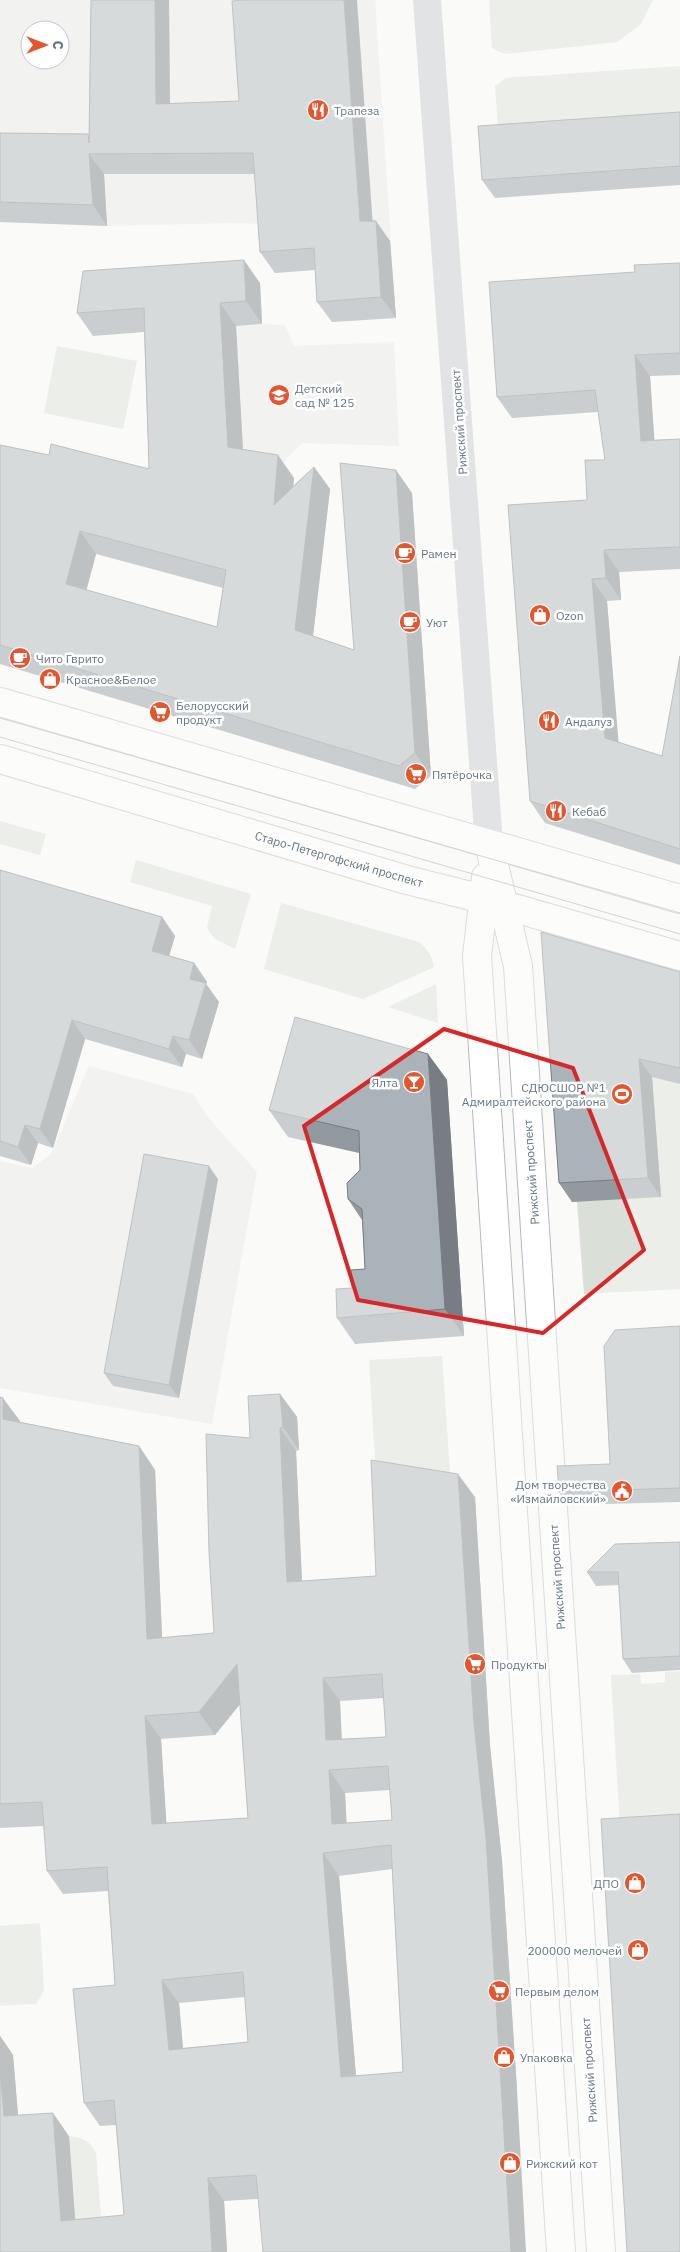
<svg xmlns="http://www.w3.org/2000/svg" width="680" height="2252" font-family="'IBM Plex Sans',sans-serif">
<rect width="100%" height="100%" fill="#fafaf8"/>
<!-- built -->
<g fill="#e8e9e9" fill-rule="evenodd">
<path d="M 0,0 L 375,0 L 396,318 L 332,322 L 328,269 L 275,273 L 271,224 L 231,223 L 107,226 L 0,222 ZM 30,30 L 60,30 L 60,60 L 30,60 Z"/>
<path d="M 262,324 L 285,325 L 294,346 L 394,342 L 399,446 L 302,443 L 287,458 L 275,475 L 251,471 L 160,331 Z"/>
<path d="M 89,1066 L 193,1094 L 206,1115 L 257,1172 L 212,1424 L 0,1388 L 0,1161 L 32,1168 L 51,1154 Z"/>
</g>
<!-- green -->
<g fill="#dadfd7">
<path d="M 489,0 L 653,0 L 641,24 L 617,42 L 505,54 L 492,48 Z"/>
<path d="M 680,66 L 680,131 L 498,128 L 495,86 L 506,78 Z"/>
<path d="M 57,346 L 137,361 L 123,429 L 44,413 Z"/>
<path d="M 0,821 L 46,834 L 40,855 L 0,844 Z"/>
<path d="M 136,860 L 251,894 L 235,949 L 215,939 L 207,928 L 212,906 L 130,882 Z"/>
<path d="M 281,903 L 419,942 C 427,949 432,956 434,967 L 363,999 L 264,969 Z"/>
<path d="M 555,961 L 680,987 L 680,1289 L 584,1294 L 577,1202 L 572,1202 Z"/>
<path d="M 436,983 L 438,1023 L 388,1007 L 436,984 Z"/>
<path d="M 442,1356 L 451,1486 L 376,1476 L 369,1360 Z"/>
<path d="M 680,1671 L 680,1840 L 621,1844 L 611,1675 L 640,1674 L 641,1684 L 665,1682 L 665,1672 Z"/>
<path d="M 40,1923 L 44,1990 L 36,2004 L 0,2006 L 0,1926 Z"/>
<path d="M 69,2136 C 83,2138 89,2140 96,2153 L 103,2242 L 77,2244 Z"/>
</g>
<g fill="none" stroke-linecap="round" stroke-linejoin="round">
<!-- secondary casing -->
<g stroke="#b3babf" stroke-width="30">
<g id="secondary">
<path d="M 489,844 L 518,966 L 601,2252"/>
<path d="M 486,877 L 477,956 L 561,2252"/>
</g>
</g>
<!-- primary casing -->
<g stroke="#b5babe" stroke-width="30">
<g id="primary">
<path d="M 0,702 L 680,899"/>
<path d="M 0,759 L 407,880 L 483,899 L 680,956"/>
</g>
</g>
<!-- tertiary -->
<path stroke="#c3c8cc" stroke-width="28" d="M 427,0 L 489,844"/>
<!-- secondary -->
<use href="#secondary" stroke="#fff" stroke-width="28"/>
<!-- primary -->
<use href="#primary" stroke="#fff" stroke-width="28"/>
<!-- tram -->
<g stroke="#a2aab0" stroke-width="1">
<path d="M 0,718 L 680,913"/>
<path d="M 0,737 L 680,934"/>
</g>
</g>
<!-- wall -->
<g fill="#929a9f" fill-rule="evenodd">
<path d="M 91,0 L 169,0 L 170,103 L 373,221 L 390,241 L 396,318 L 332,322 L 317,302 L 315,270 L 275,273 L 260,252 L 255,174 L 104,174 L 107,226 L 0,222 L 0,133 L 89,136 Z"/>
<path d="M 680,112 L 680,185 L 495,198 L 482,180 Z"/>
<path d="M 680,263 L 680,375 L 650,376 L 654,440 L 680,439 L 680,569 L 619,572 L 621,600 L 607,601 L 618,743 L 662,756 L 680,656 L 680,865 L 545,823 L 530,801 L 587,500 L 605,460 L 598,412 L 512,418 L 497,397 L 635,272 Z"/>
<path d="M 260,283 L 262,324 L 236,326 L 243,450 L 294,478 L 293,486 L 314,467 L 330,489 L 313,636 L 354,650 L 412,493 L 431,776 L 415,789 L 0,664 L 0,445 L 49,455 L 149,469 L 144,332 L 93,336 L 77,313 ZM 96,554 L 223,588 L 217,627 L 86,590 Z"/>
<path d="M 0,870 L 162,917 L 175,936 L 169,956 L 194,963 L 207,982 L 206,984 L 219,1002 L 202,1059 L 186,1054 L 182,1067 L 85,1039 L 53,1148 L 38,1143 L 31,1165 L 0,1156 Z"/>
<path d="M 680,972 L 680,1084 L 652,1077 L 661,1197 L 572,1202 L 559,1183 Z"/>
<path d="M 428,1054 L 447,1080 L 464,1336 L 355,1344 L 337,1318 L 365,1269 L 362,1220 L 348,1199 L 360,1170 L 359,1153 L 288,1137 L 269,1110 Z"/>
<path d="M 218,1179 L 179,1398 L 113,1386 L 104,1373 Z"/>
<path d="M 680,1326 L 680,1502 L 568,1505 L 559,1492 L 610,1464 Z"/>
<path d="M 280,1394 L 297,1417 L 299,1450 L 296,1451 L 302,1581 L 376,1576 L 475,1497 L 490,1746 L 502,1861 L 517,2090 L 258,2199 L 224,2201 L 227,2252 L 0,2252 L 0,2036 L 13,2055 L 18,2115 L 69,2136 L 75,2220 L 124,2215 L 116,2125 L 100,2126 L 84,2103 L 115,1985 L 108,1891 L 63,1894 L 47,1871 L 44,1826 L 0,1828 L 0,1397 L 20,1421 L 20,1422 L 139,1446 L 155,1470 L 162,1638 L 214,1633 L 250,1438 ZM 384,1698 L 386,1737 L 341,1739 L 340,1701 ZM 240,1704 L 248,1818 L 166,1823 L 161,1739 L 215,1735 ZM 390,1790 L 392,1820 L 346,1823 L 345,1793 ZM 392,1869 L 403,2072 L 356,2076 L 339,1876 ZM 245,1997 L 248,2042 L 183,2048 L 179,2003 Z"/>
<path d="M 680,1542 L 680,1670 L 632,1673 L 623,1659 L 619,1585 L 596,1586 L 587,1572 Z"/>
</g>
<!-- shaded-wall -->
<g fill="#777d82">
<path d="M 155,0 L 169,0 L 170,124 L 156,104 Z"/>
<path d="M 344,0 L 357,0 L 374,242 L 360,221 Z"/>
<path d="M 89,154 L 104,174 L 107,226 L 93,205 Z"/>
<path d="M 376,221 L 390,241 L 396,318 L 381,297 Z"/>
<path d="M 244,260 L 260,283 L 262,324 L 246,301 Z"/>
<path d="M 220,303 L 236,326 L 244,470 L 228,447 Z"/>
<path d="M 635,355 L 650,376 L 656,462 L 641,441 Z"/>
<path d="M 278,455 L 294,478 L 290,528 L 274,505 Z"/>
<path d="M 314,467 L 330,489 L 311,653 L 295,630 Z"/>
<path d="M 396,470 L 412,493 L 431,776 L 415,753 Z"/>
<path d="M 80,531 L 96,554 L 82,607 L 66,584 Z"/>
<path d="M 604,550 L 619,572 L 621,600 L 606,578 Z"/>
<path d="M 592,579 L 607,601 L 620,760 L 605,738 Z"/>
<path d="M 162,917 L 175,936 L 165,970 L 152,951 Z"/>
<path d="M 194,963 L 207,982 L 206,984 L 219,1002 L 202,1059 L 189,1040 L 190,979 Z"/>
<path d="M 72,1020 L 85,1039 L 53,1148 L 40,1129 Z"/>
<path d="M 173,1036 L 186,1054 L 182,1067 L 169,1049 Z"/>
<path d="M 428,1054 L 447,1080 L 464,1336 L 445,1309 Z"/>
<path d="M 639,1059 L 652,1077 L 661,1197 L 648,1178 Z"/>
<path d="M 25,1125 L 38,1143 L 31,1165 L 18,1147 Z"/>
<path d="M 209,1166 L 218,1179 L 179,1398 L 169,1385 Z"/>
<path d="M 280,1394 L 297,1417 L 299,1450 L 283,1427 Z"/>
<path d="M 3,1398 L 20,1421 L 20,1442 L 3,1419 Z"/>
<path d="M 280,1428 L 296,1451 L 303,1605 L 287,1582 Z"/>
<path d="M 139,1446 L 155,1470 L 163,1662 L 147,1639 Z"/>
<path d="M 458,1474 L 475,1497 L 490,1746 L 502,1861 L 517,2090 L 526,2252 L 511,2252 L 474,1723 Z"/>
<path d="M 237,1664 L 254,1687 L 215,1735 L 199,1712 Z"/>
<path d="M 323,1678 L 340,1701 L 343,1763 L 326,1740 Z"/>
<path d="M 145,1716 L 161,1739 L 168,1847 L 152,1824 Z"/>
<path d="M 329,1770 L 345,1793 L 348,1847 L 332,1824 Z"/>
<path d="M 323,1853 L 339,1876 L 358,2100 L 341,2077 Z"/>
<path d="M 162,1980 L 179,2003 L 185,2073 L 169,2050 Z"/>
<path d="M 0,2036 L 13,2055 L 20,2139 L 4,2116 L 0,2070 Z"/>
<path d="M 53,2113 L 69,2136 L 77,2244 L 61,2221 Z"/>
<path d="M 208,2178 L 224,2201 L 227,2252 L 212,2252 Z"/>
</g>
<!-- building -->
<g fill="#aab3b9" stroke="#777d82" fill-rule="evenodd">
<path d="M 91,0 L 155,0 L 156,104 L 239,101 L 232,1 L 243,0 L 344,0 L 360,221 L 376,221 L 381,297 L 317,302 L 314,248 L 260,252 L 253,153 L 89,154 L 93,205 L 0,202 L 0,133 L 88,134 L 89,143 Z"/>
<path d="M 680,112 L 680,166 L 482,180 L 478,126 Z"/>
<path d="M 244,260 L 246,301 L 220,303 L 228,447 L 278,455 L 274,505 L 314,467 L 295,630 L 354,650 L 340,463 L 396,470 L 415,753 L 399,766 L 0,645 L 0,445 L 49,455 L 51,444 L 149,469 L 144,308 L 77,313 L 83,271 ZM 80,531 L 226,570 L 217,627 L 66,584 Z"/>
<path d="M 680,263 L 680,353 L 635,355 L 641,441 L 680,439 L 680,547 L 604,550 L 606,578 L 592,579 L 605,738 L 662,756 L 680,656 L 680,849 L 530,801 L 508,505 L 587,500 L 585,460 L 605,460 L 595,390 L 497,397 L 489,282 L 635,272 L 634,265 Z"/>
<path d="M 0,870 L 162,917 L 152,951 L 194,963 L 190,979 L 206,983 L 189,1040 L 173,1036 L 169,1049 L 72,1020 L 40,1129 L 25,1125 L 18,1147 L 0,1141 Z"/>
<path d="M 541,932 L 680,972 L 680,1068 L 639,1059 L 648,1178 L 559,1183 Z"/>
<path d="M 295,1017 L 428,1054 L 445,1309 L 337,1318 L 336,1289 L 352,1288 L 351,1270 L 365,1269 L 362,1209 L 348,1199 L 347,1183 L 360,1170 L 359,1131 L 269,1110 Z"/>
<path d="M 144,1154 L 209,1166 L 169,1385 L 104,1373 Z"/>
<path d="M 680,1326 L 680,1488 L 559,1492 L 557,1466 L 610,1464 L 604,1346 L 615,1330 Z"/>
<path d="M 280,1394 L 283,1427 L 280,1428 L 287,1582 L 376,1576 L 371,1460 L 458,1474 L 474,1723 L 486,1838 L 500,2067 L 511,2252 L 263,2252 L 256,2175 L 208,2178 L 212,2252 L 0,2252 L 0,2070 L 4,2116 L 53,2113 L 61,2221 L 124,2215 L 114,2100 L 84,2103 L 73,1989 L 115,1985 L 107,1867 L 47,1871 L 42,1802 L 0,1804 L 0,1397 L 3,1398 L 3,1419 L 139,1446 L 147,1639 L 214,1633 L 209,1552 L 206,1434 L 250,1438 L 248,1396 ZM 237,1664 L 248,1818 L 152,1824 L 145,1716 L 199,1712 ZM 382,1674 L 386,1737 L 326,1740 L 323,1678 ZM 388,1766 L 392,1820 L 332,1824 L 329,1770 ZM 391,1845 L 403,2072 L 341,2077 L 323,1853 ZM 243,1972 L 248,2042 L 169,2050 L 162,1980 Z"/>
<path d="M 680,1542 L 680,1656 L 623,1659 L 618,1572 L 587,1572 L 615,1544 Z"/>
<path d="M 680,1814 L 680,2252 L 627,2252 L 601,1819 Z"/>
</g>
<!-- marked area -->
<path d="M0 0H680V2252H0ZM 444,1029 L 573,1068 L 644,1250 L 543,1333 L 358,1300 L 304,1126 Z" fill="#fafaf8" fill-opacity=".55" fill-rule="evenodd"/>
<path fill="none" stroke="#d62828" stroke-width="4" stroke-linejoin="round" d="M 444,1029 L 573,1068 L 644,1250 L 543,1333 L 358,1300 L 304,1126 Z"/>
<!-- icons -->
<defs>
<g id="restaurant-disc" transform="scale(1.125)"><circle r="9.5" fill="#e4572e" stroke="#fff"/><path d="M-5-6h1v4h1v-4h1v4h1v-4h1v5L-1.5 .5V6h-2V.5L-5-1ZM5-6V6H3V1.5H1.5Q1.5-4 5-6Z" fill="#fff"/></g>
<g id="school-disc" transform="scale(1.125)"><circle r="9.5" fill="#e4572e" stroke="#fff"/><path d="M0-5L7-2L0 1L-7-2ZM-4 1L0 2.5L4 1V4Q0 6-4 4Z" fill="#fff"/></g>
<g id="cafe-disc" transform="scale(1.125)"><circle r="9.5" fill="#e4572e" stroke="#fff"/><path d="M-5.5-4.5H6V0H3Q3 3.5 0 3.5H-2.5Q-5.5 3.5-5.5 0ZM3-3.2v2h1.7v-2ZM-6 4.5H4V6H-6Z" fill="#fff"/></g>
<g id="shop-disc" transform="scale(1.125)"><circle r="9.5" fill="#e4572e" stroke="#fff"/><path d="M-5-2.5h2.3a2.7 3.5 0 0 1 5.4 0H5L5.5 6h-11ZM-1.5-2.5h3a1.5 2.3 0 0 0-3 0Z" fill="#fff"/></g>
<g id="supermarket-disc" transform="scale(1.125)"><circle r="9.5" fill="#e4572e" stroke="#fff"/><path d="M-6-5.5h2.5l.6 2H6L4.5 2H-2.5L-4.4-4H-6ZM-1.5 3.2a1.3 1.3 0 1 0 .1 0ZM3 3.2a1.3 1.3 0 1 0 .1 0Z" fill="#fff"/></g>
<g id="bar-disc" transform="scale(1.125)"><circle r="9.5" fill="#e4572e" stroke="#fff"/><path d="M-6-5H6L.8 .8V4.5H3.5V6h-7V4.5H-.8V.8Z" fill="#fff"/></g>
<g id="stadium-disc" transform="scale(1.125)"><circle r="9.5" fill="#e4572e" stroke="#fff"/><path d="M0-5a6.5 5 0 1 0 0 10a6.5 5 0 1 0 0-10ZM-3.5-1.8h7v3.6h-7Z" fill="#fff"/></g>
<g id="civic-disc" transform="scale(1.125)"><circle r="9.5" fill="#e4572e" stroke="#fff"/><path d="M-.6-6.5H3V-4.5H.6V-3L4-1V1h2V6H-6V1h2V-1L-.6-3ZM-1.2 2.5V6h2.4V2.5Z" fill="#fff"/></g>
</defs>
<g fill-rule="evenodd">
<use href="#restaurant-disc" x="318" y="110"/>
<use href="#school-disc" x="279" y="395"/>
<use href="#cafe-disc" x="405" y="553"/>
<use href="#shop-disc" x="540" y="615"/>
<use href="#cafe-disc" x="410" y="622"/>
<use href="#cafe-disc" x="20" y="658"/>
<use href="#shop-disc" x="50" y="679"/>
<use href="#supermarket-disc" x="160" y="712"/>
<use href="#restaurant-disc" x="549" y="721"/>
<use href="#supermarket-disc" x="416" y="774"/>
<use href="#restaurant-disc" x="556" y="811"/>
<use href="#bar-disc" x="414" y="1082"/>
<use href="#stadium-disc" x="622" y="1094"/>
<use href="#civic-disc" x="622" y="1491"/>
<use href="#supermarket-disc" x="475" y="1664"/>
<use href="#shop-disc" x="635" y="1883"/>
<use href="#shop-disc" x="638" y="1950"/>
<use href="#supermarket-disc" x="499" y="1991"/>
<use href="#shop-disc" x="504" y="2057"/>
<use href="#shop-disc" x="510" y="2163"/>
</g>
<g text-anchor="middle" dominant-baseline="central" stroke-width="5" stroke-linejoin="round" paint-order="stroke">
<!-- poi labels -->
<g font-size="12" fill="#657683" stroke="#fff" text-anchor="start">
<text x="334" y="110">Трапеза</text>
<text x="295" y="388">Детский<tspan x="295" dy="14">сад № 125</tspan></text>
<text x="421" y="553">Рамен</text>
<text x="556" y="615">Ozon</text>
<text x="426" y="622">Уют</text>
<text x="36" y="658">Чито Гврито</text>
<text x="66" y="679">Красное&amp;Белое</text>
<text x="176" y="705">Белорусский<tspan x="176" dy="14">продукт</tspan></text>
<text x="565" y="721">Андалуз</text>
<text x="432" y="774">Пятёрочка</text>
<text x="572" y="811">Кебаб</text>
<text x="398" y="1082" text-anchor="end">Ялта</text>
<text x="606" y="1087" text-anchor="end">СДЮСШОР №1<tspan x="606" dy="14">Адмиралтейского района</tspan></text>
<text x="606" y="1484" text-anchor="end">Дом творчества<tspan x="606" dy="14">«Измайловский»</tspan></text>
<text x="491" y="1664">Продукты</text>
<text x="619" y="1883" text-anchor="end">ДПО</text>
<text x="622" y="1950" text-anchor="end">200000 мелочей</text>
<text x="515" y="1991">Первым делом</text>
<text x="520" y="2057">Упаковка</text>
<text x="526" y="2163">Рижский кот</text>
</g>
<!-- street labels -->
<g font-size="12" fill="#657683" stroke="#fff">
<text transform="translate(459 422) rotate(-94)">Рижский проспект</text>
<text transform="translate(339 859) rotate(16)">Старо-Петергофский проспект</text>
<text transform="translate(531 1172) rotate(-94)">Рижский проспект</text>
<text transform="translate(557 1577) rotate(-94)">Рижский проспект</text>
<text transform="translate(589 2070) rotate(-94)">Рижский проспект</text>
</g>
</g>
<!-- north arrow -->
<g transform="translate(45 45) rotate(90)"><circle r="24" fill="#ffffff" stroke="#c1c8cd"/>
<path d="M0-4L9 19L0 12L-9 19Z" fill="#e4572e"/>
<text y="-8" font-size="14" font-weight="bold" text-anchor="middle" fill="#657683">С</text>
</g>
</svg>
